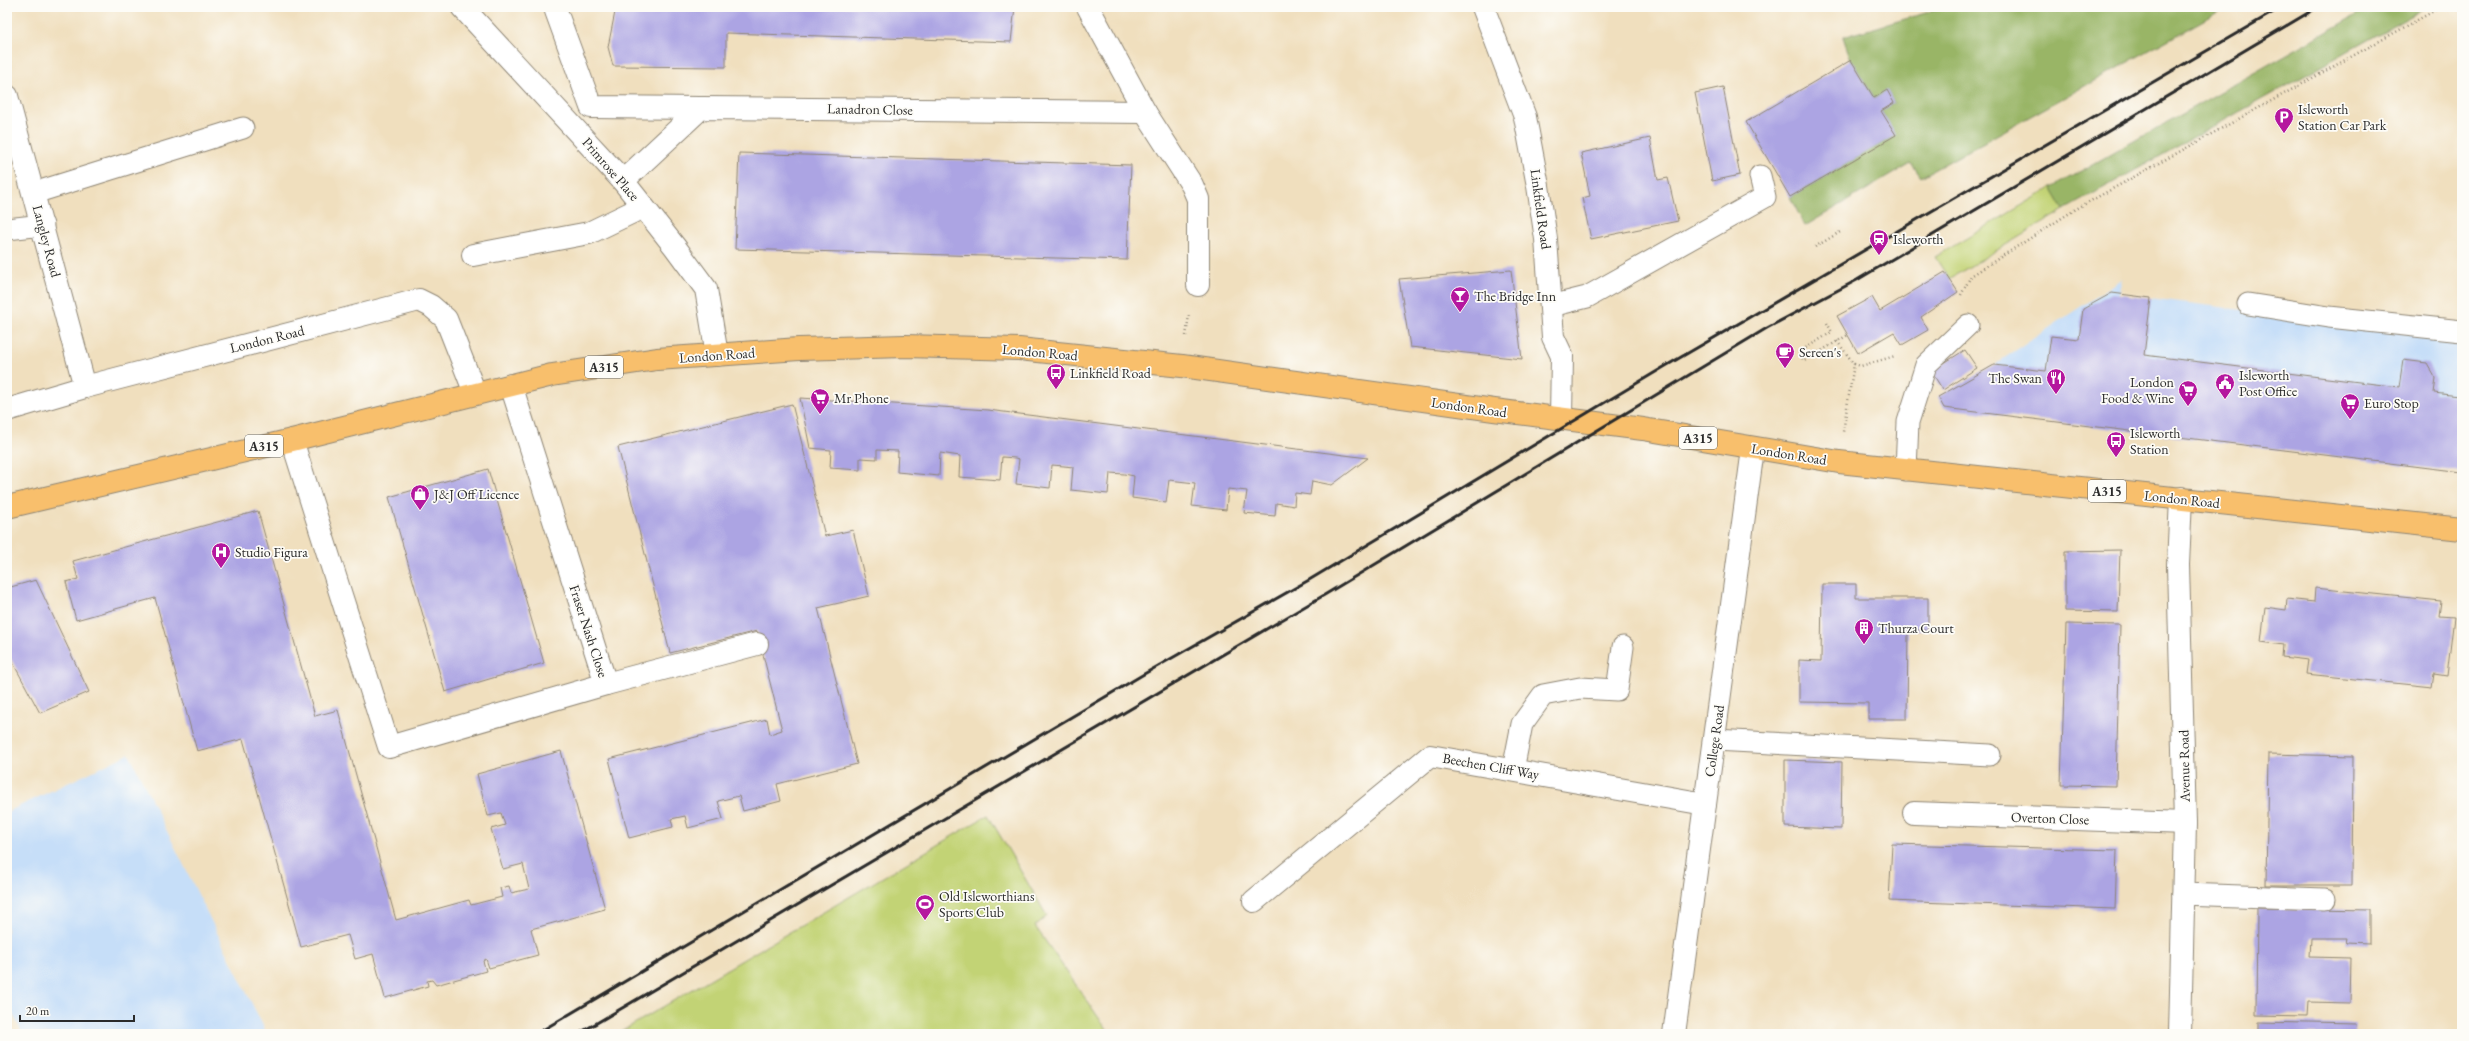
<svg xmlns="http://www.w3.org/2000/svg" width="2469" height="1041" font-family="'EB Garamond',serif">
<rect width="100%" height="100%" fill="#fdfcf7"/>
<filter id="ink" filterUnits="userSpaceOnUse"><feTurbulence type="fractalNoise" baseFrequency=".025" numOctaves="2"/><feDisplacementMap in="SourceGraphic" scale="8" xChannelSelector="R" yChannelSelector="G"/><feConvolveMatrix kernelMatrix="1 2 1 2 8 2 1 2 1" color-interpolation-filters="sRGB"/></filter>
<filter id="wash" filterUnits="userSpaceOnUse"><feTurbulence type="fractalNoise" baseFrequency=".012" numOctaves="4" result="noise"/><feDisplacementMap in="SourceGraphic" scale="16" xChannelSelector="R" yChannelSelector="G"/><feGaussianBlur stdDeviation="0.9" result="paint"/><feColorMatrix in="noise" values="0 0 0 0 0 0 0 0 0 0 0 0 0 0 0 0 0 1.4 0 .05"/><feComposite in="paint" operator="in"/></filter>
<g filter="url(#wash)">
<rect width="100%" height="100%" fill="#f0dfbe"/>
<!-- built -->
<g fill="#c6def8">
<path d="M 2122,279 L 2118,294 L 2462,338 L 2462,472 L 1944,408 L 1938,397 L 1994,365 Z"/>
<path d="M 129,754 L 267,1034 L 23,1034 L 7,1003 L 7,812 Z"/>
</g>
<!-- green -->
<g fill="#c2d375" stroke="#767f50">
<path d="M 2051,188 L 2064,210 L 1949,279 L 1935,257 Z"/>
<path d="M 988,815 L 1047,916 L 1035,926 L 1110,1034 L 617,1034 Z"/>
</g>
<!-- forest -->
<g fill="#99b566" stroke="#627048">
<path d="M 1946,7 L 2227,7 L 1921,177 L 1911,163 L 1805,226 L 1790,197 L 1895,135 L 1881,111 L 1894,103 L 1887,91 L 1874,98 L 1851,60 L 1843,37 Z"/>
<path d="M 2370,7 L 2427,7 L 2064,210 L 2051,188 Z"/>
</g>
<g id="blocks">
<!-- building -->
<g fill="#aca4e3">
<path d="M 616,7 L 1015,7 L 1011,42 L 726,33 L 726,67 L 613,66 L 608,47 Z"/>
<path d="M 1851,60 L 1874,98 L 1887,90 L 1894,103 L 1881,111 L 1896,135 L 1790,197 L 1746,122 Z"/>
<path d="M 1723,87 L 1740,175 L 1712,181 L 1695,93 Z"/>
<path d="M 1650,138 L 1658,180 L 1668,178 L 1678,221 L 1591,239 L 1582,198 L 1590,196 L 1581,153 Z"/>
<path d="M 739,153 L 1131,165 L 1127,260 L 735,249 Z"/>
<path d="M 1511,270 L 1522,359 L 1410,347 L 1399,279 Z"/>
<path d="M 1945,272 L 1958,292 L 1921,317 L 1928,330 L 1902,345 L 1894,332 L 1858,353 L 1837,316 L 1872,297 L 1880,311 Z"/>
<path d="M 2112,293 L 2151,298 L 2144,355 L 2399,387 L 2403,360 L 2427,363 L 2436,379 L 2434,393 L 2459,396 L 2462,381 L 2462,472 L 1944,408 L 1938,397 L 1994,365 L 2046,371 L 2051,336 L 2079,339 L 2083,309 Z"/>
<path d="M 1965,350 L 1977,368 L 1943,390 L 1931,371 Z"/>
<path d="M 800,398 L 988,410 L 1368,458 L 1332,485 L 1312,481 L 1310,495 L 1295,493 L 1294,506 L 1276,503 L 1275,516 L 1244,513 L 1247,491 L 1228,489 L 1226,510 L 1192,506 L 1195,483 L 1169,480 L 1166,503 L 1154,501 L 1132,498 L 1134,476 L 1124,474 L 1110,473 L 1108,494 L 1071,490 L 1073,467 L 1064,466 L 1052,465 L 1050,488 L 1016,484 L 1019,459 L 1015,458 L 1002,457 L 1000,480 L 959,477 L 960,456 L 940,453 L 939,476 L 897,472 L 898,451 L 877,450 L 877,459 L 860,458 L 860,470 L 830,468 L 831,450 L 810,448 Z"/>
<path d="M 792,404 L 825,536 L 853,530 L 869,596 L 818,608 L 857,764 L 777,784 L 781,801 L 743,811 L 739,796 L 718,801 L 723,819 L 688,828 L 685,816 L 671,819 L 673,827 L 629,838 L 609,759 L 767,719 L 770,734 L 782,730 L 757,631 L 670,653 L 618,447 Z"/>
<path d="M 488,469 L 544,663 L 445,692 L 389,497 Z"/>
<path d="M 258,511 L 315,716 L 338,710 L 396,920 L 469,900 L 471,905 L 502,897 L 500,888 L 509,886 L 511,893 L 529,889 L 523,864 L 503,869 L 491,829 L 505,825 L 501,813 L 488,816 L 477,774 L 561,751 L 605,909 L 531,929 L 538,955 L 489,968 L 486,959 L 483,961 L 486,971 L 436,985 L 432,980 L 427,981 L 428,986 L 385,998 L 373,954 L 355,959 L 348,935 L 301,947 L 243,739 L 197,751 L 155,598 L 76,620 L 66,582 L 78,579 L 73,561 Z"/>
<path d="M 2120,550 L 2118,612 L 2065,611 L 2065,551 Z"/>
<path d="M 36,580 L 89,692 L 40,713 L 11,659 L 7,661 L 7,588 Z"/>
<path d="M 1822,584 L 1856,584 L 1856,598 L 1928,598 L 1928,630 L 1908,630 L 1907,719 L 1868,719 L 1868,703 L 1799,702 L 1799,660 L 1821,661 Z"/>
<path d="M 2315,588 L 2441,601 L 2439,616 L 2454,617 L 2447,676 L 2434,674 L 2432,687 L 2306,674 L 2308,660 L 2282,657 L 2283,645 L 2261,642 L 2265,607 L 2286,610 L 2287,599 L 2314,602 Z"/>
<path d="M 2066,624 L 2120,625 L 2116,786 L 2061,785 Z"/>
<path d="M 2268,754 L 2353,756 L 2352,885 L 2266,885 Z"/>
<path d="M 1785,760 L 1842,762 L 1841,829 L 1785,827 Z"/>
<path d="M 1892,844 L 2117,850 L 2115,909 L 1889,901 Z"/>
<path d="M 2257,908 L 2369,910 L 2369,944 L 2346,943 L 2347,938 L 2311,938 L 2310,957 L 2350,958 L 2349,1003 L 2309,1002 L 2308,1016 L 2256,1015 Z"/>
<path d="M 2259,1022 L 2356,1024 L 2355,1034 L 2259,1034 Z"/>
</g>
</g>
</g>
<g filter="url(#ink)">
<use href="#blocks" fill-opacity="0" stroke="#8e8574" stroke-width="1"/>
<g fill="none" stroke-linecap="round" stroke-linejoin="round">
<!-- service casing -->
<g stroke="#8e8574" stroke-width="23">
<g id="service">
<path d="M 34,193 L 243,128"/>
<path d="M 7,229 L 43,225"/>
<path d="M 2248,304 L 2329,317 L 2462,331"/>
<path d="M 1551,306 L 1587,297 L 1765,197 L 1760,176"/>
<path d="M 1906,470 L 1908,422 L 1926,365 L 1968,325"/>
<path d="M 1715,740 L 1990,755"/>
<path d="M 1513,770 L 1522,724 L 1543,695 L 1580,688 L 1617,690 L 1623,647"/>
<path d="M 2183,894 L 2325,899"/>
</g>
</g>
<!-- minor casing -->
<g stroke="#8e8574" stroke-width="24">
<g id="minor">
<path d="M 462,7 L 623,181 L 675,247 L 706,289 L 717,355"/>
<path d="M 557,7 L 556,11 L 591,107 L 701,108"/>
<path d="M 1088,7 L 1145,112 L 1192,185 L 1198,199 L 1198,285"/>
<path d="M 7,96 L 85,387"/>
<path d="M 623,181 L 701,108 L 1145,112"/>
<path d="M 473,255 L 589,233 L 643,207"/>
<path d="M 7,410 L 85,387 L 419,300 L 431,306 L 446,319 L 475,393"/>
<path d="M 292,440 L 389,747 L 606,684 L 511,385"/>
<path d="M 606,684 L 757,644"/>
<path d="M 1914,813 L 2185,823"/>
<path d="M 1254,901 L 1430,756 L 1705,804"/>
<path d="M 2180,1034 L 2185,823 L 2178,565 L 2181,498"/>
</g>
</g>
<!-- tertiary casing -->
<g stroke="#8e8574" stroke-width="24">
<g id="tertiary">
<path d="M 1483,7 L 1525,117 L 1538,186 L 1546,239 L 1553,337 L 1562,356 L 1561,418"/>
<path d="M 1674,1034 L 1753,449"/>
</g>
</g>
<!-- primary casing -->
<g stroke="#8e8574" stroke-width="24">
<path id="primary" d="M 7,507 L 292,440 L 552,375 L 657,359 L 799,349 L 905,346 L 1019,349 L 1182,366 L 1494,410 L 1643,429 L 1839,462 L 2462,529"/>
</g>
<!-- path -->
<g stroke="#8e8574" stroke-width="2.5" stroke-dasharray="1 3" stroke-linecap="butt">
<path d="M 1815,247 L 1840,232"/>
<path d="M 1961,295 L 1971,276 L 2076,209 L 2441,7"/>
<path d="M 1827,323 L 1832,332 L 1799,352 L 1804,361 L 1848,335"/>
<path d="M 1186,336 L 1189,315"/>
<path d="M 1837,341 L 1854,364 L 1843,432"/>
<path d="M 1854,364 L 1861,366 L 1895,356"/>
</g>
<!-- service -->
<use href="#service" stroke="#fff" stroke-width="21"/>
<!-- minor -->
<use href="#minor" stroke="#fff" stroke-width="22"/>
<!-- tertiary -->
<use href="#tertiary" stroke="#fff" stroke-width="22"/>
<!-- primary -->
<use href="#primary" stroke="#f8bf6c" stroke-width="22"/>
<!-- rail -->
<g stroke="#2b2b2b" stroke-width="3">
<path d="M 536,1034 L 1144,674 L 1309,580 L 1664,367 L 2282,7"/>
<path d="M 578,1034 L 1326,594 L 1767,328 L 1857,280 L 2318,7"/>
</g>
</g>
</g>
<!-- icons -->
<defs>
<g id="parking-pin" transform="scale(1)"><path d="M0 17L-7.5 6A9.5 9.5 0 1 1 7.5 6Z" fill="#b5179e" stroke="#fdfcf7"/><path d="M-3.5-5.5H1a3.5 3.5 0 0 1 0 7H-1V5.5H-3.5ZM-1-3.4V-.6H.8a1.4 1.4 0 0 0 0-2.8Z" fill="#fff"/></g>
<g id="station-pin" transform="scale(1)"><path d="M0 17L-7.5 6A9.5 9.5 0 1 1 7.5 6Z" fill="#b5179e" stroke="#fdfcf7"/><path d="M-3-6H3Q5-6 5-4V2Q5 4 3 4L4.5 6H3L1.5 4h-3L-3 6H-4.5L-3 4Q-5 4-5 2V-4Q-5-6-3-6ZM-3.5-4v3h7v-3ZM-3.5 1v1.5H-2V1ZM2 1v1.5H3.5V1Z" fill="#fff"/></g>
<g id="bar-pin" transform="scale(1)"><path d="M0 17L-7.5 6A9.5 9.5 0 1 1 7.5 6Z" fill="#b5179e" stroke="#fdfcf7"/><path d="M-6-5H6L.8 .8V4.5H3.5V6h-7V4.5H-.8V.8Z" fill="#fff"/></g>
<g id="cafe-pin" transform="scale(1)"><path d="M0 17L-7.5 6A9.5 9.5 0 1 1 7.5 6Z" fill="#b5179e" stroke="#fdfcf7"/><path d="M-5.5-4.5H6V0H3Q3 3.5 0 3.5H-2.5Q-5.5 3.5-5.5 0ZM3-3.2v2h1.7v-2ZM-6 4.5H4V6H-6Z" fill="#fff"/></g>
<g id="bus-pin" transform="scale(1)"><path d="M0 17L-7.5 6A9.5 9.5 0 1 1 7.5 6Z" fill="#b5179e" stroke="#fdfcf7"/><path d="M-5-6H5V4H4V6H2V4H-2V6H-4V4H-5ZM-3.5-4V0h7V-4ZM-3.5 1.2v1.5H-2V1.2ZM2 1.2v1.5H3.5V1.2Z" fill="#fff"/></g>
<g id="restaurant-pin" transform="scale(1)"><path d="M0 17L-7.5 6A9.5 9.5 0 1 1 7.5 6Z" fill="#b5179e" stroke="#fdfcf7"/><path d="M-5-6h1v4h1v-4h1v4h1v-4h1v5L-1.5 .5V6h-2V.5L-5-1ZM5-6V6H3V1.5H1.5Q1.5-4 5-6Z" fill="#fff"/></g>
<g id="civic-pin" transform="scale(1)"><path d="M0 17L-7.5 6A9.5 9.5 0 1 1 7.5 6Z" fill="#b5179e" stroke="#fdfcf7"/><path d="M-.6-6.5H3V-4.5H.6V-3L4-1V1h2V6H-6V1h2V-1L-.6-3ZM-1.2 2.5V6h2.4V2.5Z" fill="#fff"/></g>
<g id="supermarket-pin" transform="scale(1)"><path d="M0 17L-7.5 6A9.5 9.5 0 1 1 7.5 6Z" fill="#b5179e" stroke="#fdfcf7"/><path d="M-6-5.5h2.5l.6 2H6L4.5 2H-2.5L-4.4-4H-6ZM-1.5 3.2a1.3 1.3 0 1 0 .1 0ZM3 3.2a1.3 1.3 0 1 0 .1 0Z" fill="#fff"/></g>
<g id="shop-pin" transform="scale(1)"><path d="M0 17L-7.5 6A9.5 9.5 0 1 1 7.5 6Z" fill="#b5179e" stroke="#fdfcf7"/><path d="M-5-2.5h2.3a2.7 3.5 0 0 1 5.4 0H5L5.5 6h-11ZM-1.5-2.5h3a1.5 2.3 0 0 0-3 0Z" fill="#fff"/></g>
<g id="hospital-pin" transform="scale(1)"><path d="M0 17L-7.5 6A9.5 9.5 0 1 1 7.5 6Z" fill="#b5179e" stroke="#fdfcf7"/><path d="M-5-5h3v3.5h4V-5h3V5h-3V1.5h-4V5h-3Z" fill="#fff"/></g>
<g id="building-pin" transform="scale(1)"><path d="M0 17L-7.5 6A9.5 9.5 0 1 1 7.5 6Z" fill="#b5179e" stroke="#fdfcf7"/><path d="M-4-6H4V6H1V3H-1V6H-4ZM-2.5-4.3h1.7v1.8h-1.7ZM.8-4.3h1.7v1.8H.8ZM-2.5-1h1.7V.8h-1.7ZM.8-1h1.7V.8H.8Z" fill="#fff"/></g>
<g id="stadium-pin" transform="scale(1)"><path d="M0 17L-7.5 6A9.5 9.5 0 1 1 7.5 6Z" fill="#b5179e" stroke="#fdfcf7"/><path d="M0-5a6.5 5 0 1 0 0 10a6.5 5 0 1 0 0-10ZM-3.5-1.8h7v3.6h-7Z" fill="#fff"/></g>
</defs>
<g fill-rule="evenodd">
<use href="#parking-pin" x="2284" y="117"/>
<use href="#station-pin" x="1879" y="239"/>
<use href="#bar-pin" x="1460" y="296"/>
<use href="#cafe-pin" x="1785" y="352"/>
<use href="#bus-pin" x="1056" y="373"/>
<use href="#restaurant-pin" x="2056" y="378"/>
<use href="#civic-pin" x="2225" y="383"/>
<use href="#supermarket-pin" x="2188" y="390"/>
<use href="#supermarket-pin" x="820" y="398"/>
<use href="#supermarket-pin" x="2350" y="403"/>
<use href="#bus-pin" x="2116" y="441"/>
<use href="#shop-pin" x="420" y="494"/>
<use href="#hospital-pin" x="221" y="552"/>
<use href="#building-pin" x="1864" y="628"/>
<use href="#stadium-pin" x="925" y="904"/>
</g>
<g text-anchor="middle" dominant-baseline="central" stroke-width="3.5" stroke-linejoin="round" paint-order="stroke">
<!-- shield labels -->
<g fill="#fdfcf7" stroke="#6a6a68" stroke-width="1">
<rect x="585" y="356" width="38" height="22" rx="3"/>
<rect x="1679" y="427" width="38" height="22" rx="3"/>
<rect x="245" y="435" width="38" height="22" rx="3"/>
<rect x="2088" y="480" width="38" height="22" rx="3"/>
</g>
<g font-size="13" font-weight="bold" fill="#2b2b2b">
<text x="604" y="367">A315</text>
<text x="1698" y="438">A315</text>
<text x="264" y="446">A315</text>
<text x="2107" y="491">A315</text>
</g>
<!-- street labels -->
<g font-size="14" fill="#2b2b2b" stroke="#fdfcf7">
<text transform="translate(870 109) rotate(1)">Lanadron Close</text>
<text transform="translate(611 169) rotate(49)">Primrose Place</text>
<text transform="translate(1541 209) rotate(82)">Linkfield Road</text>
<text transform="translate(47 241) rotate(75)">Langley Road</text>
<text transform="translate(267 339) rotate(-14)">London Road</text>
<text transform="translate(1040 352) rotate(5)">London Road</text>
<text transform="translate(717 355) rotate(-4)">London Road</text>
<text transform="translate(1469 407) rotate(8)">London Road</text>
<text transform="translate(1789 454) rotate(9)">London Road</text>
<text transform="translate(2182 499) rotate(6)">London Road</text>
<text transform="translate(589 631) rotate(72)">Fraser Nash Close</text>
<text transform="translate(1714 741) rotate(-82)">College Road</text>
<text transform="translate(1491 766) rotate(10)">Beechen Cliff Way</text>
<text transform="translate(2184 766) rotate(-91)">Avenue Road</text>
<text transform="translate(2050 818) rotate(2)">Overton Close</text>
</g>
<!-- poi labels -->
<g font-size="14" fill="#2b2b2b" stroke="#fdfcf7" text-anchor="start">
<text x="2298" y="109">Isleworth<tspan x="2298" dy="16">Station Car Park</tspan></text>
<text x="1893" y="239">Isleworth</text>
<text x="1474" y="296">The Bridge Inn</text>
<text x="1799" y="352">Sereen's</text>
<text x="1070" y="373">Linkfield Road</text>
<text x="2239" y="375">Isleworth<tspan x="2239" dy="16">Post Office</tspan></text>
<text x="2042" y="378" text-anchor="end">The Swan</text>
<text x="2174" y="382" text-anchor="end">London<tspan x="2174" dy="16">Food &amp; Wine</tspan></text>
<text x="834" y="398">Mr Phone</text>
<text x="2364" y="403">Euro Stop</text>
<text x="2130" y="433">Isleworth<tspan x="2130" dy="16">Station</tspan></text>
<text x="434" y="494">J&amp;J Off Licence</text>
<text x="235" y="552">Studio Figura</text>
<text x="1878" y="628">Thurza Court</text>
<text x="939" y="896">Old Isleworthians<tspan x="939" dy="16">Sports Club</tspan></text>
</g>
</g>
<!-- margin -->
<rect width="2469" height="1041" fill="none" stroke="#fdfcf7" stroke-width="24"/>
<!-- scale -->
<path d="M20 1015v6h114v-6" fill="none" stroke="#2b2b2b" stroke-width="2"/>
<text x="26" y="1015" font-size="12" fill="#2b2b2b" stroke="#fdfcf7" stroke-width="3" paint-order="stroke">20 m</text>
</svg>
